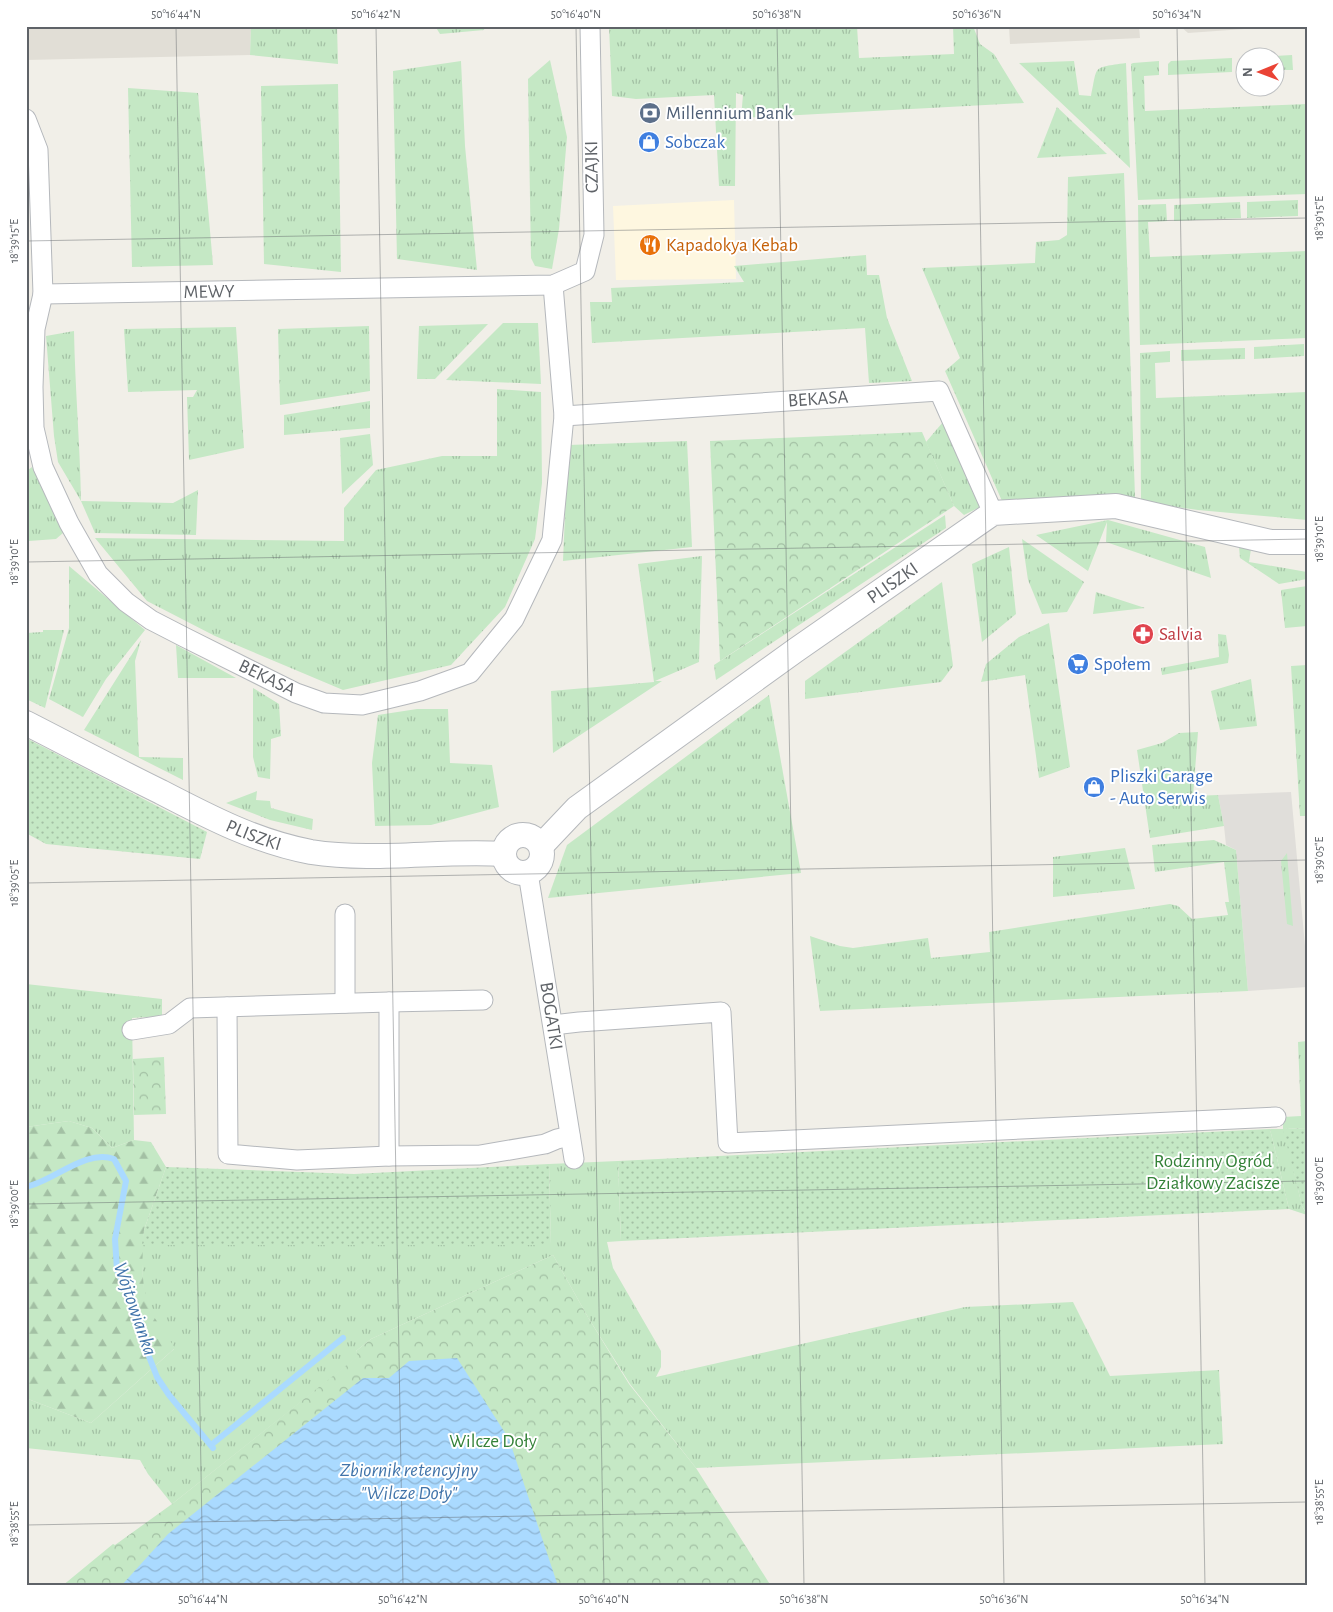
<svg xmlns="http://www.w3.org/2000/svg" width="1333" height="1612" font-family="'Alegreya Sans',sans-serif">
<defs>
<pattern id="grass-tufts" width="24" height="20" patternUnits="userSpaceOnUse" patternTransform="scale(1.25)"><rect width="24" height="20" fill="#c5e8c5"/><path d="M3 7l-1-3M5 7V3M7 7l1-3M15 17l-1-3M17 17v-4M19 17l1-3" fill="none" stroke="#a3c0a4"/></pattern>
<pattern id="forest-firs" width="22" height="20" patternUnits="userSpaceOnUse" patternTransform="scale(1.25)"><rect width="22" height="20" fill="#c5e8c5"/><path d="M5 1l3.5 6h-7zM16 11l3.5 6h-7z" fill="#a3c0a4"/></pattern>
<pattern id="park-crowns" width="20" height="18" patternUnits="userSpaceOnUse" patternTransform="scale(1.25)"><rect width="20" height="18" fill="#c5e8c5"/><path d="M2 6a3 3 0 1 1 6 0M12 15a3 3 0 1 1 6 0" fill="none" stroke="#a3c0a4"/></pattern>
<pattern id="garden-dots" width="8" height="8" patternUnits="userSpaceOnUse" patternTransform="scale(1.25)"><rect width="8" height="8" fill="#c5e8c5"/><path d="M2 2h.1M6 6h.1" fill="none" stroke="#a3c0a4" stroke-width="1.8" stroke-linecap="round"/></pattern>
<pattern id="water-waves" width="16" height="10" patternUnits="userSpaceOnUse" patternTransform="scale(1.25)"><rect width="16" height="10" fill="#aadaff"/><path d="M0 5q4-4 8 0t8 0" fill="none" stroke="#8eb4d2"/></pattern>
</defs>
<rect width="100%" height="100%" fill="#f1efe8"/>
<!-- commercial -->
<path fill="#fef7e0" d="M 734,200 L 736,279 L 616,280 L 613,206 Z"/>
<!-- industrial -->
<path fill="#e0deda" d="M 1291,792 L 1307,968 L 1307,987 L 1248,991 L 1236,850 L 1226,845 L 1224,826 L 1218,795 Z"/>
<!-- education -->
<g fill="#e1ded6">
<path d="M 26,26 L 251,26 L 250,55 L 26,60 Z"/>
<path d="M 1009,26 L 1139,26 L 1140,38 L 1010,44 Z"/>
<path d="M 1180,26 L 1287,26 L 1188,33 Z"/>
</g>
<!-- grass -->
<g fill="url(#grass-tufts)">
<path d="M 251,26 L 337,26 L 338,64 L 250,55 Z"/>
<path d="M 435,26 L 485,26 L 484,30 L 440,34 Z"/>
<path d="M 609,26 L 857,26 L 859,58 L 954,54 L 953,26 L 973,26 L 980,44 L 994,54 L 1024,103 L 741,118 L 743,95 L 736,93 L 735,186 L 719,186 L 714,95 L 636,99 L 612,96 Z"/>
<path d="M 1292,55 L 1293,70 L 1276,70 L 1276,58 L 1254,57 Z"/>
<path d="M 1232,58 L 1232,72 L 1168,75 L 1168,64 L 1171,61 Z"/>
<path d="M 550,60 L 567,137 L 559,229 L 552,269 L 535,266 L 531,258 L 528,79 Z"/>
<path d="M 461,61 L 465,146 L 477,270 L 397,259 L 393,71 Z"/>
<path d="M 1074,61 L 1079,95 L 1091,96 C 1098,65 1091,68 1126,63 L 1130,168 L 1019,63 Z"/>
<path d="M 1159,61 L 1159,75 L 1144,76 L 1145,111 L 1307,104 L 1307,194 L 1138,200 L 1131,64 L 1133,63 Z"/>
<path d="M 338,84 L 341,272 L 264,264 L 261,86 Z"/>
<path d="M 128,88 L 198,93 L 213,265 L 132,267 Z"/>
<path d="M 1057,107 L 1107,154 L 1037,158 Z"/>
<path d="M 1124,173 L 1135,497 L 1002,501 L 945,371 L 960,358 L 922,268 L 1035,263 L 1036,242 L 1059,240 L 1067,235 L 1068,177 Z"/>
<path d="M 1298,200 L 1298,216 L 1247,218 L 1247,202 Z"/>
<path d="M 1240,202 L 1241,218 L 1174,221 L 1174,205 Z"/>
<path d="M 1166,204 L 1167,221 L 1148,222 L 1150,257 L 1307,251 L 1307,338 L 1140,345 L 1138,205 Z"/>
<path d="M 866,255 L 867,275 L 879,275 L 887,318 L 912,381 L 869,383 L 865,328 L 592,343 L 590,302 L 612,302 L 611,288 L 744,282 L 734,266 Z"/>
<path d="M 503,323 L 538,323 L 541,384 L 446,380 Z"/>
<path d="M 488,324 L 435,379 L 417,379 L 419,326 Z"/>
<path d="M 369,326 L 370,391 L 280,405 L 278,329 Z"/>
<path d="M 236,327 L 244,448 L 189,460 L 187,397 L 193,397 L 197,390 L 128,392 L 124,329 Z"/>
<path d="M 74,331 C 75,388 80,444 81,501 L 173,503 L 198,490 L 196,535 L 95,533 L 81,501 L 58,462 L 54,436 L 46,336 Z"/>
<path d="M 1304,344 L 1304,356 L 1254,359 L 1254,347 Z"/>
<path d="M 1245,348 L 1245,359 L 1181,361 L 1181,350 Z"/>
<path d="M 1170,351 L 1170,362 L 1155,363 L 1156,398 L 1307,392 L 1307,520 L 1198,510 L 1141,502 L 1140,353 Z"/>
<path d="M 497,389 L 541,392 L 542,483 L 535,539 L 505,607 L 451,665 L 343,690 L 215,636 L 147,601 L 95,538 L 344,541 L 344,508 L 376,470 L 442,456 L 497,456 Z"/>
<path d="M 370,401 L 370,428 L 284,435 L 284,415 Z"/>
<path d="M 949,415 L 988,503 L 964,515 L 954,506 L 926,442 Z"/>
<path d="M 370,434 L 373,465 L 342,494 L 340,438 Z"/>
<path d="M 687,441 L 692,547 L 563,561 L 568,445 Z"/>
<path d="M 32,467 L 63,533 L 56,539 L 29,541 L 28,470 Z"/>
<path d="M 945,515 L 946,528 L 716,680 L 714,665 Z"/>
<path d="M 1108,520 L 1205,547 L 1211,578 L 1106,542 L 1107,522 L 1088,571 L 1036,535 Z"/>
<path d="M 1022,539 L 1084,582 L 1067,612 L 1042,614 L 1028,580 Z"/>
<path d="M 1009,547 L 1016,614 L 982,642 L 972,564 Z"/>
<path d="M 1239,547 L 1251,549 L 1249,562 L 1307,572 L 1307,579 L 1279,584 L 1240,558 Z"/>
<path d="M 702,556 L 699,662 L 655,681 L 662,681 L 553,753 L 551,691 L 654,682 L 638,564 Z"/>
<path d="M 69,566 L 145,630 L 106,679 L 83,717 L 49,699 L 69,628 Z"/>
<path d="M 942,582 L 953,666 L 941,682 L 805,699 L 805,681 Z"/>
<path d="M 1307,586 L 1307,626 L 1285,628 L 1281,590 Z"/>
<path d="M 1096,592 L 1145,608 L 1093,614 Z"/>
<path d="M 1049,623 L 1070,767 L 1039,778 L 1025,675 L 981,682 L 986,664 L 1019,637 Z"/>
<path d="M 43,630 L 64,630 L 45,708 L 26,699 L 26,633 L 43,632 Z"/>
<path d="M 1218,634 L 1226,635 L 1229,655 L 1228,663 L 1162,675 L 1161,668 L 1219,657 Z"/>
<path d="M 141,640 L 135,661 L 139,757 L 183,758 L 183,780 L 84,730 Z"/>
<path d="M 176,645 L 236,678 L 178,678 Z"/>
<path d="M 1307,665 L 1307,816 L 1300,816 L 1291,666 Z"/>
<path d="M 1251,679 L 1257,726 L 1220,730 L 1211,691 Z"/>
<path d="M 253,688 L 279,704 L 281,736 L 271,739 L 270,779 L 258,777 L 253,757 Z"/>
<path d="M 769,695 L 801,873 L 548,898 L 567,845 Z"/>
<path d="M 417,709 L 448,709 L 450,763 L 492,765 L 499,807 L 431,825 L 375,826 L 372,763 L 378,715 Z"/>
<path d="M 1198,732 L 1193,796 L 1218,795 L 1224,826 L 1150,838 L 1137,750 L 1162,743 L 1179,733 Z"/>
<path d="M 257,791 L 256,800 L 270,801 L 271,808 L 313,819 L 312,830 L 270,820 L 226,803 Z"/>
<path d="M 1214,840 L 1236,850 L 1248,991 L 820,1011 L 810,936 L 840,946 L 853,948 L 928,938 L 931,958 L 990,952 L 989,932 L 1170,904 L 1178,906 L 1192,919 L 1228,915 L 1225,902 L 1229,902 L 1224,862 L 1155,872 L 1152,845 Z"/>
<path d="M 1125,848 L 1135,889 L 1053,897 L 1053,857 Z"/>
<path d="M 1287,853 L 1293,926 L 1287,924 L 1281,861 Z"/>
<path d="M 26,984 L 162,999 L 162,1016 L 132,1018 L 134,1140 L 112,1148 L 92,1128 L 69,1121 L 26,1127 Z"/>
<path d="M 1307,1041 L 1307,1128 L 1284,1129 L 1302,1206 L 1307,1215 L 1289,1209 L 1270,1129 L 1283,1129 L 1283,1117 L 1301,1116 L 1298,1042 Z"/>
<path d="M 618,1161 L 621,1241 L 607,1242 L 613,1268 L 661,1351 L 661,1367 L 656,1377 L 965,1307 L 1073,1302 L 1110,1376 L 1219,1370 L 1223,1444 L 696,1468 L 630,1384 L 589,1319 L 553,1255 L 371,1339 L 356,1351 L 359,1356 L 172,1504 L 148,1474 L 140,1460 L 26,1448 L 26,1408 L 28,1399 L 91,1423 L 174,1349 C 167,1337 156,1325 150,1312 C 141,1292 142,1266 142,1245 L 551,1245 L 549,1164 Z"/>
</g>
<!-- forest -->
<path fill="url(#forest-firs)" d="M 69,1121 L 92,1128 L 112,1148 L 134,1140 L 151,1142 L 166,1167 L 144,1230 L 142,1268 L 144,1288 L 150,1311 L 175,1348 L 91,1423 L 28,1399 L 26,1389 L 26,1127 Z"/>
<!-- park -->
<g fill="url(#park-crowns)">
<path d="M 922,432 L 954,506 L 720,661 L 710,441 Z"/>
<path d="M 164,1057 L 166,1114 L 134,1115 L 133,1059 Z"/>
<path d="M 553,1255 L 589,1319 L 629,1384 L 696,1468 L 771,1586 L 62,1586 L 113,1544 L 115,1545 L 172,1504 L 358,1356 L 356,1351 L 371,1339 Z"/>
</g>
<!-- garden -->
<g fill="url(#garden-dots)">
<path d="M 26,738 L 207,832 L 200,859 L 46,844 L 26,833 Z"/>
<path d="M 1307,1128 L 1307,1214 L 1302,1206 L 1283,1129 Z"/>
<path d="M 1270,1129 L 1289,1209 L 621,1241 L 618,1161 Z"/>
<path d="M 549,1164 L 551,1245 L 142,1245 L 144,1230 L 166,1167 L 354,1174 Z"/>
</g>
<!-- water -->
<path fill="url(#water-waves)" d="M 457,1358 L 509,1439 L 558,1586 L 121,1586 L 168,1534 L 363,1378 L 389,1378 L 409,1361 Z"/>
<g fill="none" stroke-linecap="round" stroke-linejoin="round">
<!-- stream -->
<g stroke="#aadaff" stroke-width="6">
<path d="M 26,1187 C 54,1181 85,1149 114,1159 L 126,1181 L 115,1239 L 117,1270 L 131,1302 L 139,1317 L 144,1331 L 148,1354 L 157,1377 L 169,1395 L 213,1448"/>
<path d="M 211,1445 L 343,1338"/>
</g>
<!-- minor casing -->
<g stroke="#b5b8bc" stroke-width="21">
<g id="minor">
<path d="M 26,119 L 38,150 L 43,294 L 553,285 L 585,271 L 594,235 L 590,26"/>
<path d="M 43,294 L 35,329 L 33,387 L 34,428 L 43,467 L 69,523 L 98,574 L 126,602 L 151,620 L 184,637 L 296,693 L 324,703 L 362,705 L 420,691 L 470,673 L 514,619 L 552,540 L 564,416 L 553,285"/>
<path d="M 564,416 L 939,391 L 993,513"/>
<path d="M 528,873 L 574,1159"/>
<path d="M 345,914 L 345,1003"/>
<path d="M 227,1007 L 228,1154 L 297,1160 L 389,1156 L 480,1155 L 545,1144 L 557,1139 L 570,1136"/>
<path d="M 553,1025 L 579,1022 L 721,1012 L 728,1143 L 1276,1117"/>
<path d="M 132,1030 L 169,1024 L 190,1008 L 389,1002 L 483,1000"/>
<path d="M 389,1156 L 389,1002"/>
</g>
</g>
<!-- tertiary casing -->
<g stroke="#b5b8bc" stroke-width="26">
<g id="tertiary">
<path id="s1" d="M 26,723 C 71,746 116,770 161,792 C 209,817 257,842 311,852 C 375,862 440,850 504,854"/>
<circle cx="523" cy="854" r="19"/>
<path id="s2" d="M 541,846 L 577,808 L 796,650 L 993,513 L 1116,506 L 1271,542 L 1307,542"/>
</g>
</g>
<!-- minor -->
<use href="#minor" stroke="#fff" stroke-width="19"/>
<!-- tertiary -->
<use href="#tertiary" stroke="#fff" stroke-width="24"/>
</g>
<!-- ticks -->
<path fill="none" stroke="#5f6368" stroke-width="1" stroke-opacity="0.45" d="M 176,26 L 203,1586M 376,26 L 403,1586M 576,26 L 604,1586M 777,26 L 804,1586M 977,26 L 1004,1586M 1177,26 L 1205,1586M 26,241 L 1307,218M 26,562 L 1307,539M 26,883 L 1307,860M 26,1204 L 1307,1181M 26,1525 L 1307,1502"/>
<!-- icons -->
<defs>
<g id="bank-disc" transform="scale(1.125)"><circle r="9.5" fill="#5c6f8a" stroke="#fff"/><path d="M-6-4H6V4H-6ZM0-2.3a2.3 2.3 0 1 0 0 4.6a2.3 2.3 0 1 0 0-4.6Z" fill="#fff"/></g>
<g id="shop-disc" transform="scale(1.125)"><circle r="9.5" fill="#3f7fe0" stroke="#fff"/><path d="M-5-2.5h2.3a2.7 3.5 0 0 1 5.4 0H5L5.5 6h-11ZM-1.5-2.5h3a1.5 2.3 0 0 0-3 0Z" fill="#fff"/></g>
<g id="restaurant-disc" transform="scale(1.125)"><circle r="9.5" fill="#e8710a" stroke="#fff"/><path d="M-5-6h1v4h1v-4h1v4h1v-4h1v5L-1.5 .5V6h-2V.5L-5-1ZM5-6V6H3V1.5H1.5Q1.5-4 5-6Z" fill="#fff"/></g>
<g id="pharmacy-disc" transform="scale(1.125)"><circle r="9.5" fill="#e0444e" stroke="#fff"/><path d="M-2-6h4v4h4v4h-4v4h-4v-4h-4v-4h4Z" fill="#fff"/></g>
<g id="supermarket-disc" transform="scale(1.125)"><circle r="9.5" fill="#3f7fe0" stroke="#fff"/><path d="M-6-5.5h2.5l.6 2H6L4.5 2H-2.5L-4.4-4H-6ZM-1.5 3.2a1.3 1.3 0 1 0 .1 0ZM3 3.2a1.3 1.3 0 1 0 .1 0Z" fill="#fff"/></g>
</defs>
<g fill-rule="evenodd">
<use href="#bank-disc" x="650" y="113"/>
<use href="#shop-disc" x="649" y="142"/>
<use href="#restaurant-disc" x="650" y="245"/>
<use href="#pharmacy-disc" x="1143" y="634"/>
<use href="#supermarket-disc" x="1078" y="664"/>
<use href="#shop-disc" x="1094" y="787"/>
</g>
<g text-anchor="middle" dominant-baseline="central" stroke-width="4" stroke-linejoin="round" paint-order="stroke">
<!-- service labels -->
<g font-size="19" fill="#4e5e75" stroke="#fff" text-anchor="start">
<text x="666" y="113">Millennium Bank</text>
</g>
<!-- shop labels -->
<g font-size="19" fill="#366cbe" stroke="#fff" text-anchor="start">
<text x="665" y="142">Sobczak</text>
<text x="1094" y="664">Społem</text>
<text x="1110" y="776">Pliszki Garage<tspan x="1110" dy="22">- Auto Serwis</tspan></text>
</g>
<!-- street labels -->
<g font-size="19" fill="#5f6368" stroke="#fff">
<text transform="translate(592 167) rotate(-91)">CZAJKI</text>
<text transform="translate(209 292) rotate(-1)">MEWY</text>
<text transform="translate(818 399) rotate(-4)">BEKASA</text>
<text stroke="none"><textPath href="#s2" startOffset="440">PLISZKI</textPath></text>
<text transform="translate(267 678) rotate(26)">BEKASA</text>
<text stroke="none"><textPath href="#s1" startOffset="254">PLISZKI</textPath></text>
<text transform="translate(551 1016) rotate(81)">BOGATKI</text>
</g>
<!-- food labels -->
<g font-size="19" fill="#c56008" stroke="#fff" text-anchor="start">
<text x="666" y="245">Kapadokya Kebab</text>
</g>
<!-- health labels -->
<g font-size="19" fill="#be3a42" stroke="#fff" text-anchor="start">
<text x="1159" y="634">Salvia</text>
</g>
<!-- park labels -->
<g font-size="19" fill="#348238" stroke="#fff">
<text x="1213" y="1161">Rodzinny Ogród<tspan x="1213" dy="22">Działkowy Zacisze</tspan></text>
<text x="493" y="1441">Wilcze Doły</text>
</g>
<!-- water labels -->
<g font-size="20" font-style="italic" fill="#4174aa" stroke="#fff">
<text transform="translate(135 1309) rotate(71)">Wójtowianka</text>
<text x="409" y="1470">Zbiornik retencyjny<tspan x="409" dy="23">"Wilcze Doły"</tspan></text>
</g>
</g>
<!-- border -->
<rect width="1333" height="1612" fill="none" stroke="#ffffff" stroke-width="55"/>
<!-- north arrow -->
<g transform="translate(1260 72) rotate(269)"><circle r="24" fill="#ffffff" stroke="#bfc1c3"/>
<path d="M0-4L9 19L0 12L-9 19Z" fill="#ea4335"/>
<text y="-8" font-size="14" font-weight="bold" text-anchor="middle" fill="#5f6368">N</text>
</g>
<rect x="28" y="28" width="1278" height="1556" fill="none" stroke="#5f6368" stroke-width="2"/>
<g font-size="12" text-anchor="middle" fill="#5f6368">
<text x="176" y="18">50°16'44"N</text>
<text x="376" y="18">50°16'42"N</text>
<text x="576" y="18">50°16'40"N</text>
<text x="777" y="18">50°16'38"N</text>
<text x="977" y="18">50°16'36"N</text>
<text x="1177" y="18">50°16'34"N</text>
<text transform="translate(1319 218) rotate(-90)" y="4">18°39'15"E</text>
<text transform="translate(14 241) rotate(-90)" y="4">18°39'15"E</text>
<text transform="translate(1319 539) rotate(-90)" y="4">18°39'10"E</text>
<text transform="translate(14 562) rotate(-90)" y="4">18°39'10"E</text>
<text transform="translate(1319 860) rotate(-90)" y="4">18°39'05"E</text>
<text transform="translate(14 883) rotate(-90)" y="4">18°39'05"E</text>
<text transform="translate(1319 1181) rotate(-90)" y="4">18°39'00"E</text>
<text transform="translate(14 1204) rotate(-90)" y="4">18°39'00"E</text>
<text transform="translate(1319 1502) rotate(-90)" y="4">18°38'55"E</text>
<text transform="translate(14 1524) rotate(-90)" y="4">18°38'55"E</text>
<text x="203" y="1603">50°16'44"N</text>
<text x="403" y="1603">50°16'42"N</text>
<text x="604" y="1603">50°16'40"N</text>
<text x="804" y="1603">50°16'38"N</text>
<text x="1004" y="1603">50°16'36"N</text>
<text x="1205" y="1603">50°16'34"N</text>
</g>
</svg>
